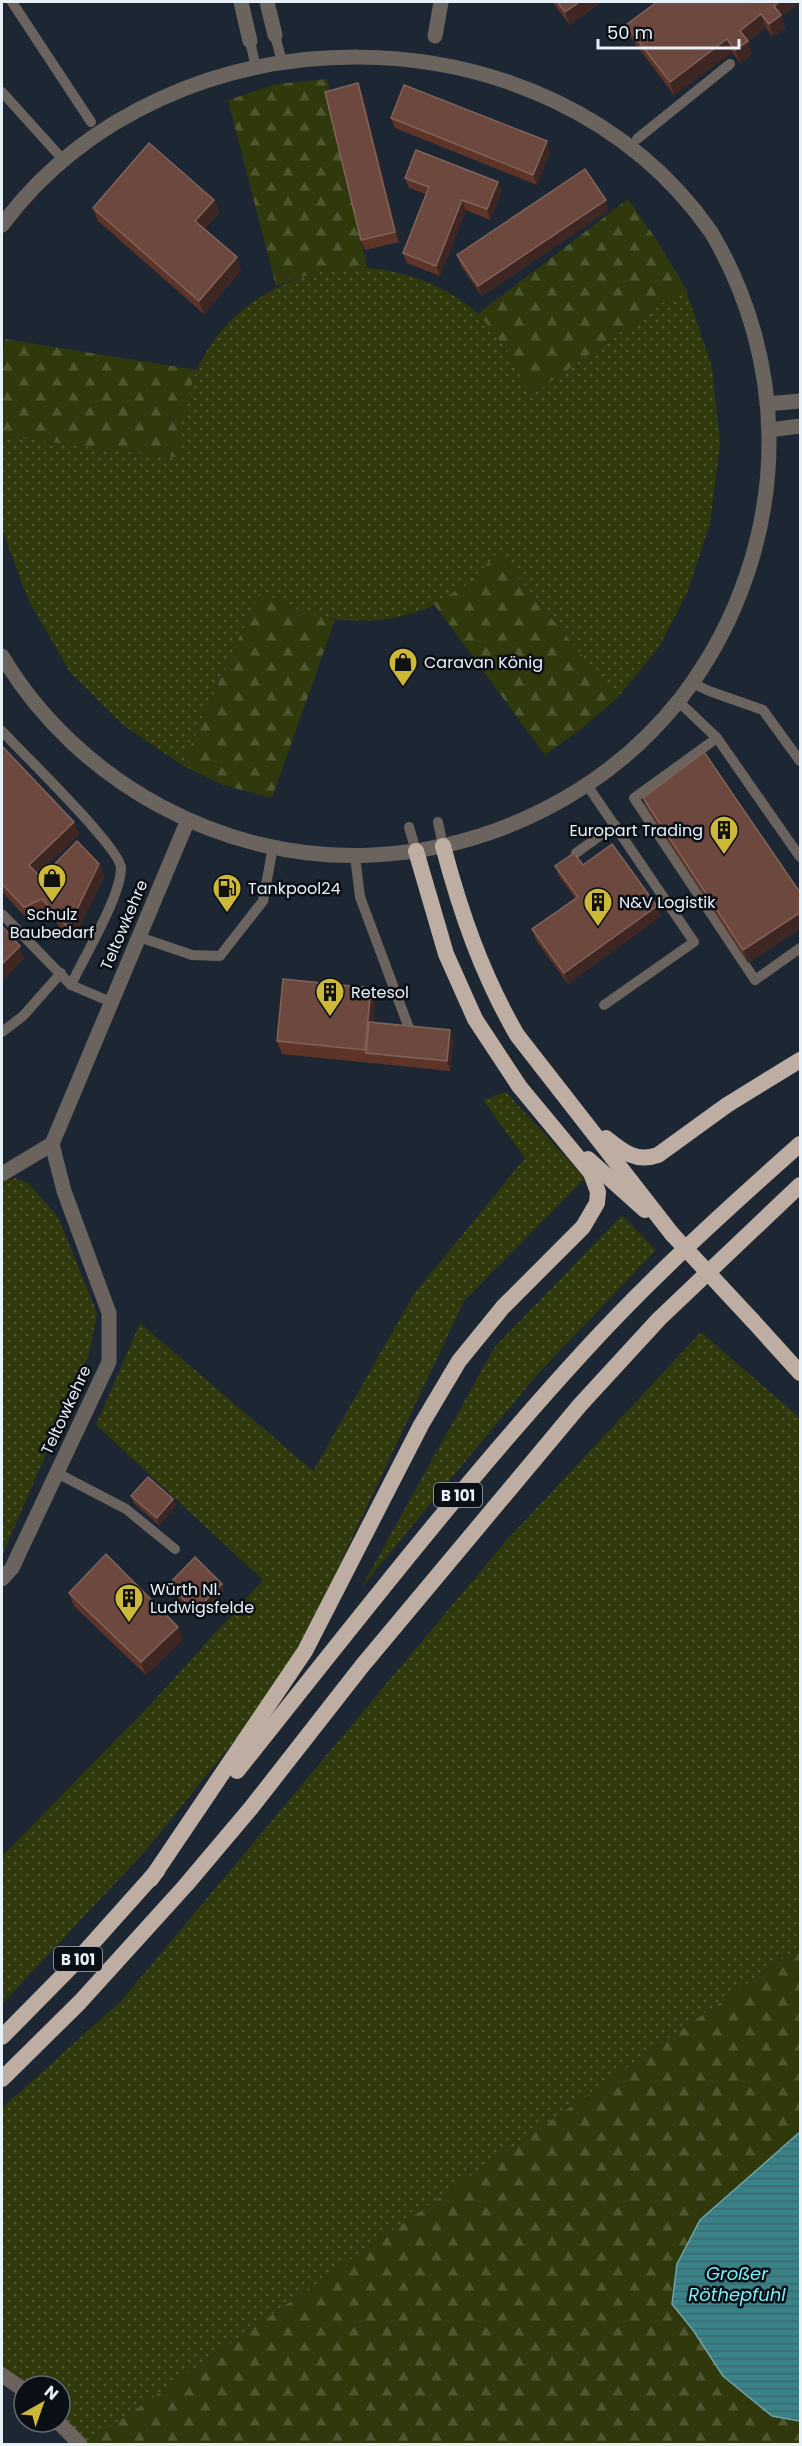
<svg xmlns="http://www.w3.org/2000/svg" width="802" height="2446" font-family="Poppins,sans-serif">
<defs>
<pattern id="green-dots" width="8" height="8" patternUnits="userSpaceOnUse" patternTransform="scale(1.5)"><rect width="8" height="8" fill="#30390c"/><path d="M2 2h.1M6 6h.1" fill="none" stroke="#4e5630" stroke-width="1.8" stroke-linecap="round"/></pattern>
<pattern id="forest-firs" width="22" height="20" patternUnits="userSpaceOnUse" patternTransform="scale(1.5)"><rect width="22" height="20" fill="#30390c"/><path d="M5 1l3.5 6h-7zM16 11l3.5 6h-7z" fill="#4e5630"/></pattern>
<pattern id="water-rules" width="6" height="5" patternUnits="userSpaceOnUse" patternTransform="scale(1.5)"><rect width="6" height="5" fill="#398288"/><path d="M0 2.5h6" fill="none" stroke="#3f686c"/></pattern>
</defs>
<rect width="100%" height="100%" fill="#1c2733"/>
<!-- green -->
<g fill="url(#green-dots)">
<path d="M 342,267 C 414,266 481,296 516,362 C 521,373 525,385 529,397 L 685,287 L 712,367 L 720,444 L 710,523 L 687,593 L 659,647 L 617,698 L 498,553 C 488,563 479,574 469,583 C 423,623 349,631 293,608 C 282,604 271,597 260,592 L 182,765 L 123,725 L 70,672 L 28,599 L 2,530 L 2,436 L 181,458 C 181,440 180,421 185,403 C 206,323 264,281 342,267 Z"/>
<path d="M 506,1092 L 585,1178 L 464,1301 L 329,1587 L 293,1656 L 252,1719 L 147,1849 L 2,2004 L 2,1856 L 151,1704 L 263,1580 L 96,1425 L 140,1323 L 313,1471 L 414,1294 L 525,1158 L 483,1100 Z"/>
<path d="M 15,1178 L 28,1183 L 58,1217 L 97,1313 L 89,1354 L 2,1556 L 2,1182 Z"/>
<path d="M 622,1215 L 656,1250 L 535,1377 L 361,1588 L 494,1348 Z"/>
<path d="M 701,1332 L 800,1418 L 800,1947 L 86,2444 L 60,2422 L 60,2386 L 24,2386 L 2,2375 L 2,2108 L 121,2001 L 505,1542 Z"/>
</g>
<!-- forest -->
<g fill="url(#forest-firs)">
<path d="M 327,79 L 367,267 C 332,267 308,274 276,286 L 228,100 L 277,84 Z"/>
<path d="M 628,199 L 656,239 L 685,287 L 529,397 C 516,363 503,341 478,314 Z"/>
<path d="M 5,339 L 196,370 L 182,418 L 181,458 L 2,436 L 2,360 Z"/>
<path d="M 498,553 L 617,698 L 581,729 L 545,755 L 434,604 L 467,584 Z"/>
<path d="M 260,591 L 294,609 L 335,620 L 272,798 L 223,785 L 182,765 Z"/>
<path d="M 800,1947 L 800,2132 L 767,2163 L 672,2303 L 772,2415 L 800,2421 L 800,2444 L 86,2444 Z"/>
</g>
<!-- water -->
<path fill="url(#water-rules)" stroke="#6ea3aa" stroke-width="1.5" d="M 800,2132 L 800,2421 L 772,2416 L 723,2376 L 693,2330 L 672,2304 L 677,2264 L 700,2220 Z"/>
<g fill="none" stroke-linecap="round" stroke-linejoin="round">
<!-- service -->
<g stroke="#6b635e" stroke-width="10">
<path d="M 12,2 L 91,122"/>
<path d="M 275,35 L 282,62"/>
<path d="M 250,41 L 256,68"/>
<path d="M 2,92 L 57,153"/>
<path d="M 637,139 L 730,64"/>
<path d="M 692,683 L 709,691 L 763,710 L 800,761"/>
<path d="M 678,701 L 717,738 L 800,857"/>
<path d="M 2,731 C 20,751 121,848 121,868 C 121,896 84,957 71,985"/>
<path d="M 717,738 L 634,798 L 755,980 L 800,948"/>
<path d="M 587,785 L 694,942 L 604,1005"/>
<path d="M 438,822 L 443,846"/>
<path d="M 409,827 L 416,851"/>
<path d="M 576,853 L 615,825"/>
<path d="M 355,856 L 360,897 L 410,1031"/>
<path d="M 2,914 L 71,985 L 111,1002"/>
<path d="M 139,937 L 192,955 L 220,956 L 263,901 L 273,847"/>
<path d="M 2,1032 L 23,1016 L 61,973"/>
<path d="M 57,1473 L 126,1509 L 175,1549"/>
</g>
<!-- minor -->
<g stroke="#6b635e" stroke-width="15">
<path d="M 241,2 L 250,41"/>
<path d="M 267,2 L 275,35"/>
<path d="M 435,36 L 441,2"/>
<path d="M 2,225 C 170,0 549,0 711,232 C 748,294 768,365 769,437 C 770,531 738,624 681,698 C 607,792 493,849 373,855 C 225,863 78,783 2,656"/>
<path d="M 767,404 L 800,401"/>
<path d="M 769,430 L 800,426"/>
<path d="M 2,1174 L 52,1144 L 188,820"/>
<path d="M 2,1579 L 12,1568 L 109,1362 L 109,1313 L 64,1191 L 52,1144"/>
<path d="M 2,2375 L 24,2390"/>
<path d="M 58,2422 L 80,2444"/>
</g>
<!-- trunk -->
<g stroke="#beada2" stroke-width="16">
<path d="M 443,846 C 461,914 482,974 517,1035 L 672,1234"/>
<path d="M 606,1138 C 622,1151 636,1163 658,1155 L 727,1105 L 800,1060"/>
<path d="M 588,1159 L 645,1210"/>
<path d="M 753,1321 L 800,1373"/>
<path d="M 237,1771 C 351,1628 463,1483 587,1348 C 654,1275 727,1209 800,1144"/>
<path d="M 151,1879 L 305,1651 L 421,1425 L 459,1361 L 503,1307 L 583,1227 L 597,1203 L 598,1192 L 591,1173 L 519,1086 L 475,1019 L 446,954 L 416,851"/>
<path d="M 2,2037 L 73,1965 L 157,1871"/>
<path d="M 2,2079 L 80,2002 L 186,1885 L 251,1808 L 362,1666 L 580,1405 L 659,1319 L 800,1185"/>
</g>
<!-- trunk-bridge -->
<path stroke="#beada2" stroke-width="16" d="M 672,1234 L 753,1321"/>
</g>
<!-- wall -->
<g fill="#5e3428">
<path d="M 552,2 L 602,2 L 570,25 Z"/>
<path d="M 657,2 L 801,2 L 801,4 L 800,3 L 781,16 L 785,28 L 773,37 L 766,28 L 748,41 L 752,54 L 740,63 L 732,52 L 674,95 L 631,38 L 626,25 Z"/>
<path d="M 362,94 L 399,242 L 365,250 L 361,240 Z"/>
<path d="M 391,118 L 550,152 L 537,185 L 395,128 Z"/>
<path d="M 405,178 L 498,182 L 501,192 L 490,220 L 466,210 L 440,276 L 407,263 L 403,253 L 426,194 L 409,188 Z"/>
<path d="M 214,200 L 219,213 L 204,229 L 241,270 L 204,314 L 98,221 L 93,208 Z"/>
<path d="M 609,210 L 482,296 L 461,266 L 457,255 Z"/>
<path d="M 2,746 L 74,822 L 79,835 L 37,874 L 41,878 L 99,864 L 104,877 L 72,941 L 47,912 L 28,920 L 6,896 L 4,893 L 2,893 Z"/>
<path d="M 643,798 L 801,894 L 801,928 L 748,963 L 648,811 Z"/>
<path d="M 583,865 L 661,916 L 568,984 L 536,940 L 532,929 L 575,898 L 559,876 L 555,866 Z"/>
<path d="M 371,988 L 375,1001 L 373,1023 L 450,1030 L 453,1041 L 450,1071 L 282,1054 L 277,1041 Z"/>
<path d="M 131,1496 L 173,1499 L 176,1506 L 159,1525 L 134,1503 Z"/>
<path d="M 169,1584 L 224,1591 L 197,1618 L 171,1591 Z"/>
<path d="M 69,1593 L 178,1627 L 183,1640 L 146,1675 L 74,1606 Z"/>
</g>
<!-- shaded-wall -->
<g fill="#3e2623">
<path d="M 579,2 L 602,2 L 570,25 L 565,12 Z"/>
<path d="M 779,2 L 799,2 L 800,3 L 781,16 L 785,28 L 773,37 L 769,24 L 774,6 Z"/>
<path d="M 761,14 L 766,28 L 748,41 L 752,54 L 740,63 L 735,50 L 740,31 Z"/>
<path d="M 727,39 L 732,52 L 674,95 L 670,82 Z"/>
<path d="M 358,83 L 362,94 L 399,242 L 395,232 Z"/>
<path d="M 547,141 L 550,152 L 537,185 L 533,175 Z"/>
<path d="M 498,182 L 501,192 L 490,220 L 487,209 Z"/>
<path d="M 214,200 L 219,213 L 200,234 L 195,221 Z"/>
<path d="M 462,200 L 466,210 L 440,276 L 436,266 Z"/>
<path d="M 606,200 L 609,210 L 482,296 L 478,286 Z"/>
<path d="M 237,257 L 241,270 L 204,314 L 199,301 Z"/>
<path d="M 74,822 L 79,835 L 33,878 L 29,865 Z"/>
<path d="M 99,864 L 104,877 L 72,941 L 68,928 Z"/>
<path d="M 657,906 L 661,916 L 568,984 L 564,973 Z"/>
<path d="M 801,912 L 801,928 L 748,963 L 743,950 Z"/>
<path d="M 20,946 L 24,959 L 2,982 L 2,964 Z"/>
<path d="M 371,988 L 375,1001 L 370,1053 L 366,1053 L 365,1050 Z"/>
<path d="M 450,1030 L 453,1041 L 450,1071 L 447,1061 Z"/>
<path d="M 173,1499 L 176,1506 L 159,1525 L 157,1518 Z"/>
<path d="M 222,1584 L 224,1591 L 197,1618 L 195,1611 Z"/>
<path d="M 178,1627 L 183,1640 L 146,1675 L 141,1662 Z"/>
</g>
<!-- building -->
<g fill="#6d483e" stroke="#80635b" stroke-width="1.5">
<path d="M 557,2 L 579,2 L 565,12 Z"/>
<path d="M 657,2 L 779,2 L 774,6 L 781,15 L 769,24 L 761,14 L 740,31 L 748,41 L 735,50 L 727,39 L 670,82 L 626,25 Z"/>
<path d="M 358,83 L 395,232 L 361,240 L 325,92 Z"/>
<path d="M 404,85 L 547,141 L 533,175 L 391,118 Z"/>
<path d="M 149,143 L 214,200 L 195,221 L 237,257 L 199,301 L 93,208 Z"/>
<path d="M 416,150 L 498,182 L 487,209 L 462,200 L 436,266 L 403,253 L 429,187 L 405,178 Z"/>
<path d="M 585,169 L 606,200 L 478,286 L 457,255 Z"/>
<path d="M 2,746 L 74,822 L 29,865 L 41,878 L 77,841 L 99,864 L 68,928 L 42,899 L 24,907 L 2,884 Z"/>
<path d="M 704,752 L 801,894 L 801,912 L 743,950 L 643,798 Z"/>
<path d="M 612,844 L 657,906 L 564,973 L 532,929 L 578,897 L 555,866 L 574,853 L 583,865 Z"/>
<path d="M 2,926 L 20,946 L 2,964 Z"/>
<path d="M 283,979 L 371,988 L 365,1050 L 277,1041 Z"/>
<path d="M 369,1022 L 450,1030 L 447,1061 L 366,1053 Z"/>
<path d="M 148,1477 L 173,1499 L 157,1518 L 131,1496 Z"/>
<path d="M 106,1554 L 178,1627 L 141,1662 L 69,1593 Z"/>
<path d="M 195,1557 L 222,1584 L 195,1611 L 169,1584 Z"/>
</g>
<!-- icons -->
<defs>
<g id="shop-pin" transform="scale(1.5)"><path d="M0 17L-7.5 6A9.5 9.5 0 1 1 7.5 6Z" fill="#ceb837" stroke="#0a0f15"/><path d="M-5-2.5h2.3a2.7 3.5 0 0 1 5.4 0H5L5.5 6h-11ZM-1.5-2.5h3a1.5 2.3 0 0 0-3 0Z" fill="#111"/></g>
<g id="building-pin" transform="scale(1.5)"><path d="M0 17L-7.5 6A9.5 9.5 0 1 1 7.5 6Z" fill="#ceb837" stroke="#0a0f15"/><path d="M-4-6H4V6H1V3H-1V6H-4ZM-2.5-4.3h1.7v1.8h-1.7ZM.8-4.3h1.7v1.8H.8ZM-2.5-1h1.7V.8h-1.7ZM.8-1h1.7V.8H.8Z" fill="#111"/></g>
<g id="fuel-pin" transform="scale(1.5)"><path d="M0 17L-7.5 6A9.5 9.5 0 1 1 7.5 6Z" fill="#ceb837" stroke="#0a0f15"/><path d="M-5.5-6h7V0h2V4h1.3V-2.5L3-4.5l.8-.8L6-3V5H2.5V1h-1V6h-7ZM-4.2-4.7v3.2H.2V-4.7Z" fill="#111"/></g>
</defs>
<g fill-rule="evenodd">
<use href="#shop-pin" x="403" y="662"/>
<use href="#building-pin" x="724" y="830"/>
<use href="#shop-pin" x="52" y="878"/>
<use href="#fuel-pin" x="227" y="888"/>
<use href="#building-pin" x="598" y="902"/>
<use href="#building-pin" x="330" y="992"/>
<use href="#building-pin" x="129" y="1598"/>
</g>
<g text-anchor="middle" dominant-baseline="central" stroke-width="5" stroke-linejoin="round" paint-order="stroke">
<!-- shield labels -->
<g fill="#0a0f15" stroke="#a5acb4" stroke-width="1.5">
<rect x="434" y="1483" width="48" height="24" rx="4.5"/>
<rect x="54" y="1947" width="48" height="24" rx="4.5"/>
</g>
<g font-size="15" font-weight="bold" fill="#e8f0f8">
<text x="458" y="1495">B 101</text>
<text x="78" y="1959">B 101</text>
</g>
<!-- poi labels -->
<g font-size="16" fill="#e8f0f8" stroke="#0a0f15" text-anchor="start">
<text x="424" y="662">Caravan König</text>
<text x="703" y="830" text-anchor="end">Europart Trading</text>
<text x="248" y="888">Tankpool24</text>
<text x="619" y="902">N&amp;V Logistik</text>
<text x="52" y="914" text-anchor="middle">Schulz<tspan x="52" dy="18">Baubedarf</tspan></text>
<text x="351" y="992">Retesol</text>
<text x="150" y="1589">Würth Nl.<tspan x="150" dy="18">Ludwigsfelde</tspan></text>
</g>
<!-- street labels -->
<g font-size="16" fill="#e8f0f8" stroke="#0a0f15">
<text transform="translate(124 925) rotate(-67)">Teltowkehre</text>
<text transform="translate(66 1410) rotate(-65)">Teltowkehre</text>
</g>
<!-- water labels -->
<g font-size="18" font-style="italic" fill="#7decf4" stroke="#0a0f15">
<text x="737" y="2273">Großer<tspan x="737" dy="21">Röthepfuhl</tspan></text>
</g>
</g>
<!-- border -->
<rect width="802" height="2446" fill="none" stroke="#e8f0f8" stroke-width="6"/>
<!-- north arrow -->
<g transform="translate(42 2404) rotate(40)"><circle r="28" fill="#0a0f15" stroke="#636970" stroke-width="1.5"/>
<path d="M0-4.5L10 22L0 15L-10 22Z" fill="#ceb837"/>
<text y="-9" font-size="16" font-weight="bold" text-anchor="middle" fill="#e8f0f8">N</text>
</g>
<!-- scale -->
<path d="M598 39v9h141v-9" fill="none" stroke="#e8f0f8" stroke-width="3"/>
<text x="607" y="39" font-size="18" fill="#e8f0f8" stroke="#0a0f15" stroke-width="4.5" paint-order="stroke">50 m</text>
</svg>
